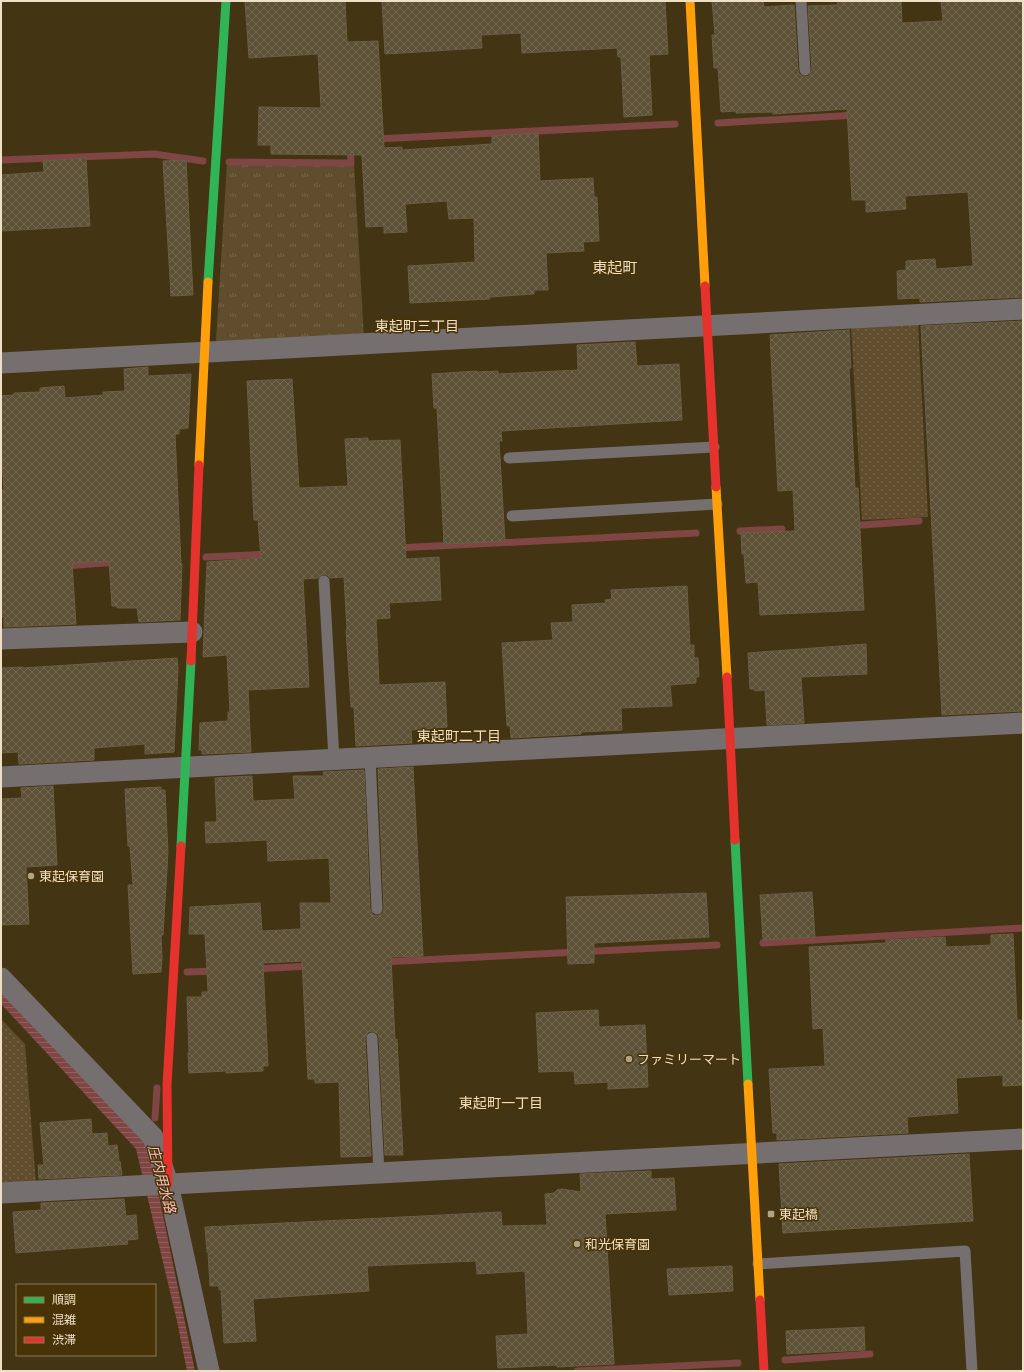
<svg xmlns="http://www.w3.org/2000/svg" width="1024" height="1372" font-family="'Asap Condensed','Noto Sans JP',sans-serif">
<defs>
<pattern id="grass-dots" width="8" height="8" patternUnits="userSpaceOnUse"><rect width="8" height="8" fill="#5f4d2e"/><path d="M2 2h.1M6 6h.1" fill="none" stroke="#76664b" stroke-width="1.8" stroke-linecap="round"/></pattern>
<pattern id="park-tufts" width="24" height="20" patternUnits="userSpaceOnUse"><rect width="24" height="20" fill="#5f4d2e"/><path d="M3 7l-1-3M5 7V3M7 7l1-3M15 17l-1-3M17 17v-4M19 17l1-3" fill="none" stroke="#76664b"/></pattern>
<pattern id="water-rules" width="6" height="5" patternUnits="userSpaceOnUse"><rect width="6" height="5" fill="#7f4644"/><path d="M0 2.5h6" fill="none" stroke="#91605d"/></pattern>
<pattern id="building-cross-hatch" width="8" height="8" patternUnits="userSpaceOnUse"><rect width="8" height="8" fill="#5c5036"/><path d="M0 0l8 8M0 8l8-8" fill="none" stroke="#746951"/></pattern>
</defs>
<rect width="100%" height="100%" fill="#433414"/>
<!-- grass -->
<g fill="url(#grass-dots)">
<path d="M 918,322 L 928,517 L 862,520 L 851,326 Z"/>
<path d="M 1,1019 L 25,1044 L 36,1183 L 1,1185 Z"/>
</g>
<!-- park -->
<path fill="url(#park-tufts)" d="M 227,163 L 354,164 L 364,338 L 222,346 L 216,341 Z"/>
<!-- water -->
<path fill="url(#water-rules)" d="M 1,990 L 146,1144 L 157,1186 L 195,1371 L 187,1371 L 177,1321 L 136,1149 L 1,1004 Z"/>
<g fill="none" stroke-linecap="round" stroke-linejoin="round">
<!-- stream -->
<g stroke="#7f4644" stroke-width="7">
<path d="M 718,123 L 857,115"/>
<path d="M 376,139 L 675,124"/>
<path d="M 1,160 L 154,154 L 203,161"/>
<path d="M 229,162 L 351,163 L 350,145"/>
<path d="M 862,525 L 919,521"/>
<path d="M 740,531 L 782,529"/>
<path d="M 396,548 L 696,533"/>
<path d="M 206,557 L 270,554"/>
<path d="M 64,566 L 118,562"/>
<path d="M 763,943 L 1023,928"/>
<path d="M 382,962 L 717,945"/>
<path d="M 254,969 L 311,966"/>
<path d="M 187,972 L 216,971"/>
<path d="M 155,1118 L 157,1088"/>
<path d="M 785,1360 L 870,1354"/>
<path d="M 577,1371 L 738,1363"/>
</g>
</g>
<!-- building -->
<g fill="url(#building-cross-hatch)" stroke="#6a5d45">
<path d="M 245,1 L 345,1 L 347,42 L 378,41 L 384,148 L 402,147 L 402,150 L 492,144 L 492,136 L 538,133 L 540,181 L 593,178 L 594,197 L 597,197 L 599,241 L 583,242 L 584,251 L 546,253 L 548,290 L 534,290 L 534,294 L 490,297 L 490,299 L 410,303 L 408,266 L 475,262 L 474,218 L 449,219 L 447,201 L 405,204 L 407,232 L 384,233 L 384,226 L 366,227 L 362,155 L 271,154 L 271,145 L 258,145 L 259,107 L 321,108 L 318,54 L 249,58 Z"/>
<path d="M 382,1 L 665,1 L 668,54 L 649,55 L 652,115 L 624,117 L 621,57 L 618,57 L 617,48 L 522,53 L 521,33 L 481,35 L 482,48 L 385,54 Z"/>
<path d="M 712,1 L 763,1 L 764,7 L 794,5 L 798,70 L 799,74 L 805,77 L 809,76 L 812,70 L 808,6 L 838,5 L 837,1 L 901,1 L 902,23 L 943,21 L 941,1 L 1023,1 L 1023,297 L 920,302 L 920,298 L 898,299 L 897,271 L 906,270 L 906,261 L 935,259 L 936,269 L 973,266 L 968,192 L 905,196 L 906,209 L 866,212 L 866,200 L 852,200 L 847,109 L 773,114 L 773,112 L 736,113 L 736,111 L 721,112 L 718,68 L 714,68 L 712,35 L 715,35 Z"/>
<path d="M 86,158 L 90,226 L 1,231 L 1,175 L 44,172 L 43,161 Z"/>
<path d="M 186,160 L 193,295 L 171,296 L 163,161 Z"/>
<path d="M 1023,321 L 1023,711 L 942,715 L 921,326 Z"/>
<path d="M 849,330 L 851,368 L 849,368 L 855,488 L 858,488 L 864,610 L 760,615 L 758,582 L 746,583 L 744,554 L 742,554 L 741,533 L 795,531 L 793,490 L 778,491 L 770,335 Z"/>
<path d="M 635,342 L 637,366 L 679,364 L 682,420 L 501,431 L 502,441 L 499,441 L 505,541 L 444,544 L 437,408 L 434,408 L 432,374 L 477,371 L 477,372 L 498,371 L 498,374 L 578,370 L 577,345 Z"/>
<path d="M 148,367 L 148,376 L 191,374 L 188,428 L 179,429 L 179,434 L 175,434 L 181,564 L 182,564 L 180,620 L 139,622 L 137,608 L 117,608 L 117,606 L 112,606 L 109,561 L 72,563 L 76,624 L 4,627 L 4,617 L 1,617 L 1,490 L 4,490 L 1,450 L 1,396 L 14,395 L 14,393 L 40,392 L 40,388 L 64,386 L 65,398 L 103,395 L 103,392 L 125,391 L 124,369 Z"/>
<path d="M 292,379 L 299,488 L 348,486 L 345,439 L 368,438 L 368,441 L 400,440 L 406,559 L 439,557 L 441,600 L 389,603 L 390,618 L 376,619 L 379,684 L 380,685 L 445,682 L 447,727 L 411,730 L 412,743 L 356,746 L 354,707 L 351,707 L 346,630 L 347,630 L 344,577 L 330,578 L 327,575 L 323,574 L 318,578 L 303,579 L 309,687 L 248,690 L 251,752 L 202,754 L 202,750 L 199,750 L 200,723 L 228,721 L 228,712 L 230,712 L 227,655 L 203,657 L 207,562 L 261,558 L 258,520 L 254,520 L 247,381 Z"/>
<path d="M 687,586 L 690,645 L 694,645 L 694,658 L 698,658 L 699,677 L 696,677 L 696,683 L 670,685 L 672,706 L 621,708 L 622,730 L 581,732 L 581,734 L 511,738 L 510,726 L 507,726 L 502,643 L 553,640 L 551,623 L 573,622 L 572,605 L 606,603 L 605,600 L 612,599 L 611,590 Z"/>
<path d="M 866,644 L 867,674 L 801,677 L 804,723 L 767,725 L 765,690 L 755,691 L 754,689 L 750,689 L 748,653 Z"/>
<path d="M 177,658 L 178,668 L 174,752 L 145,754 L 145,744 L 94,748 L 94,760 L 19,764 L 18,752 L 1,753 L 1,668 L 23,667 L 23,668 Z"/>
<path d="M 413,767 L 423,956 L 391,957 L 395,1040 L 397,1039 L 403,1155 L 385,1155 L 379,1038 L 378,1034 L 372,1031 L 368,1032 L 365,1038 L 371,1156 L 341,1157 L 339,1082 L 315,1083 L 315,1079 L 308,1079 L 302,961 L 263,963 L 268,1066 L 263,1066 L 263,1071 L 226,1073 L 226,1071 L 189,1073 L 188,1053 L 189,1053 L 187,997 L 202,997 L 202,992 L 208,992 L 205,934 L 189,934 L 190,907 L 260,903 L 262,931 L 301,929 L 300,903 L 331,903 L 329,858 L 268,861 L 267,840 L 206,843 L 205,822 L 217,822 L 215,778 L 252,776 L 253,801 L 295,799 L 293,776 L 324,776 L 323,772 L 364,770 L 370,909 L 373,915 L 378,916 L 383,913 L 384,909 L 378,769 Z"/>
<path d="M 53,786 L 57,865 L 26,867 L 29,924 L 1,925 L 1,799 L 22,798 L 21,788 Z"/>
<path d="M 161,787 L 161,790 L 165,790 L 168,852 L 163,935 L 161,935 L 162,958 L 161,972 L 133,974 L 128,885 L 133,885 L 130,846 L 128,846 L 125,789 Z"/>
<path d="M 812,892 L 815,937 L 763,940 L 760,895 Z"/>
<path d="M 706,893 L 709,937 L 594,943 L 594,963 L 568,964 L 566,897 Z"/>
<path d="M 1013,934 L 1017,1020 L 1023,1020 L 1023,1085 L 1003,1086 L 1003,1075 L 956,1078 L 958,1113 L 907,1117 L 908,1133 L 777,1140 L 777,1133 L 773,1133 L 769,1069 L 825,1066 L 823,1028 L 813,1029 L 809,947 L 886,943 L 886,940 L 945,937 L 946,947 L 991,945 L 991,935 Z"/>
<path d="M 598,1010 L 599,1027 L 645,1025 L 648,1087 L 608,1089 L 608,1082 L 575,1084 L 574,1071 L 539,1072 L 536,1013 Z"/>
<path d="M 91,1119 L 92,1134 L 107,1133 L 108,1146 L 117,1145 L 119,1161 L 120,1161 L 122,1175 L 39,1179 L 38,1165 L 44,1165 L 40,1123 Z"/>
<path d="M 969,1154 L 973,1221 L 783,1233 L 779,1164 Z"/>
<path d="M 651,1171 L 651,1179 L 674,1178 L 676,1210 L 605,1214 L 614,1364 L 557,1367 L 557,1365 L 498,1368 L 496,1336 L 528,1334 L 525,1271 L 477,1274 L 476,1261 L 367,1266 L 369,1291 L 253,1299 L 256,1341 L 224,1343 L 221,1289 L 219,1290 L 219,1286 L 210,1286 L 208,1252 L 207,1252 L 205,1227 L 501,1212 L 502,1226 L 547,1225 L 545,1194 L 554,1193 L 557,1190 L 562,1189 L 581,1192 L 580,1174 Z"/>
<path d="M 124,1199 L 126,1216 L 136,1215 L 138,1239 L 127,1240 L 128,1244 L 16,1253 L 13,1212 L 41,1210 L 41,1203 Z"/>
<path d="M 732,1266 L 733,1291 L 669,1295 L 667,1269 Z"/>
<path d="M 864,1327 L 865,1350 L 787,1354 L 786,1331 Z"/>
</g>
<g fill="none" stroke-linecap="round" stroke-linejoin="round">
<!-- lane -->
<g stroke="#766f70" stroke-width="11">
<path d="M 801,1 L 805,70"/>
<path d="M 509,458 L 714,447"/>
<path d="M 512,516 L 717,504"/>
<path d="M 324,581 L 334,759"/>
<path d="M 370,757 L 377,909"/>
<path d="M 372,1038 L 379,1173"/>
<path d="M 758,1264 L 965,1251 L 972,1371"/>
</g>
<!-- street -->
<g stroke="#766f70" stroke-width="21">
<path d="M 1,363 L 1023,309"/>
<path d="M 1,639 L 192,632"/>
<path d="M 1,777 L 1023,723"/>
<path d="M 1,978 L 153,1137 L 168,1184 L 209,1371"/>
<path d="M 1,1193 L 1023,1139"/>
</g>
<!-- fast -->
<g stroke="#30b455" stroke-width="9">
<path d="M 208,282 L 226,1"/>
<path d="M 735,840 L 748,1084"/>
<path d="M 181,846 L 191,661"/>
</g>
<!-- slow -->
<g stroke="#ff9f0a" stroke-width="9">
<path d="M 690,1 L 705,286"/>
<path d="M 199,465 L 208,282"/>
<path d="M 716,487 L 727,677"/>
<path d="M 748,1084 L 760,1300"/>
</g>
<!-- jam -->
<g stroke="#e5322d" stroke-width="9">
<path d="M 705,286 L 716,487"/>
<path d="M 191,661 L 199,465"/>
<path d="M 727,677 L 735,840"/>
<path d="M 168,1184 L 167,1085 L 181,846"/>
<path d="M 760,1300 L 764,1371"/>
</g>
</g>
<!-- markers -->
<g fill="#b3a386" stroke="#483308" stroke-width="1.5">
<circle cx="31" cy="876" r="4"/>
<circle cx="629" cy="1059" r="4"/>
<rect x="767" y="1210" width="8" height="8" rx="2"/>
<circle cx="577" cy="1244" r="4"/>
</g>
<g text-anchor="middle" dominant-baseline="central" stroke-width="3" stroke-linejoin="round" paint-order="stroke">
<!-- poi labels -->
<g font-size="13" fill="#efdfc4" stroke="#483308" text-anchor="start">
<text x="39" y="876">東起保育園</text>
<text x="637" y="1059">ファミリーマート</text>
<text x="779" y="1214">東起橋</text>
<text x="585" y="1244">和光保育園</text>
</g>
<!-- neighbourhood labels -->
<g font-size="14" fill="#efdfc4" stroke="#483308">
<text x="417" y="326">東起町三丁目</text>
<text x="459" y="736">東起町二丁目</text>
<text x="501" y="1103">東起町一丁目</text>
</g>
<!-- water labels -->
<g font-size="14" font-style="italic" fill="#fbc1bf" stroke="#483308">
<text transform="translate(162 1179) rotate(75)">庄内用水路</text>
</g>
<!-- quarter labels -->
<g font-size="15" fill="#efdfc4" stroke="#483308">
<text x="615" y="267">東起町</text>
</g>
</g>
<!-- border -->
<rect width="1024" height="1372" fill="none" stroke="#efdfc4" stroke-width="4"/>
<!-- legend -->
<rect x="16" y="1284" width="140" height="72" fill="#483308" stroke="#8b7853"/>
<rect x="24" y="1297" width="20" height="6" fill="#30b455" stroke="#8b7853"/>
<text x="52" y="1304" font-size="12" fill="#efdfc4">順調</text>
<rect x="24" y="1317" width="20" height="6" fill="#ff9f0a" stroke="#8b7853"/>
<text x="52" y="1324" font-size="12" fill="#efdfc4">混雑</text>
<rect x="24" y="1337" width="20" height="6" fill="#e5322d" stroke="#8b7853"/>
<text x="52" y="1344" font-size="12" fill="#efdfc4">渋滞</text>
</svg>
